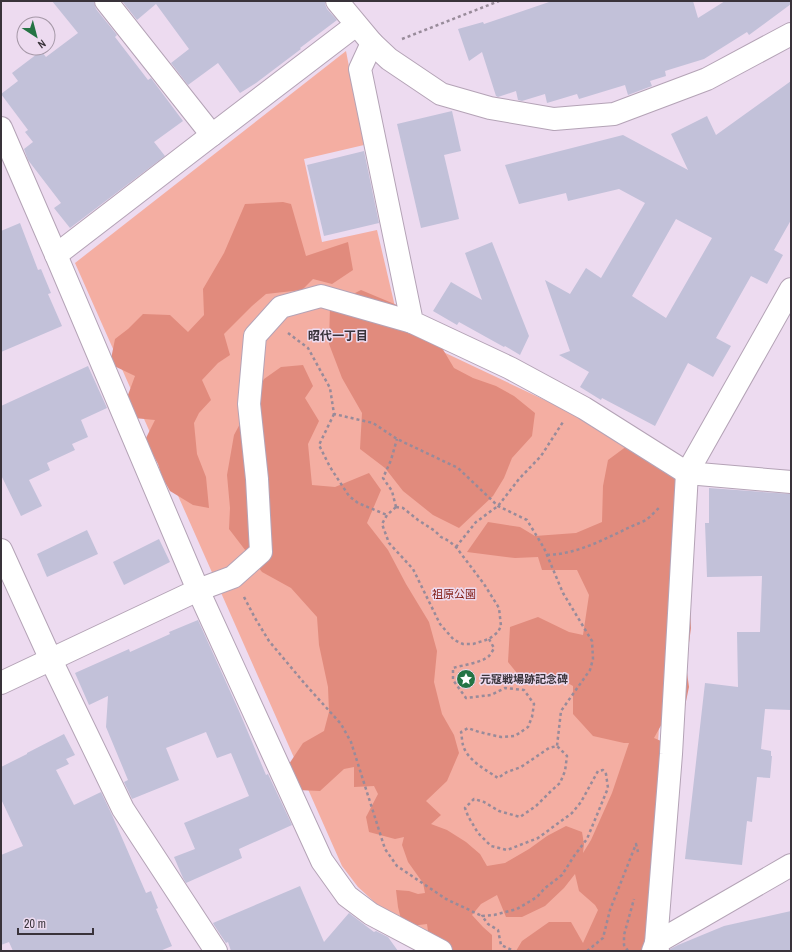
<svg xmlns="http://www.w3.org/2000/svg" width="792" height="952" font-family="'Archivo Narrow','Noto Sans JP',sans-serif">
<rect width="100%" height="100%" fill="#eddbf0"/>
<!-- green -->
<path fill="#f4aea2" d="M 346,51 L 364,145 L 304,159 L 322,242 L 377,230 L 401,332 L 570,412 L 674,475 L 646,945 L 642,951 L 463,951 L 382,909 L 358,887 L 342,866 L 75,263 Z"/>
<!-- forest -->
<g fill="#e18b7d">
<path d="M 283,202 L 291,204 L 306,256 L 348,242 L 353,270 L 332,284 L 313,279 L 302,290 L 266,294 L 252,306 L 224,334 L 230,355 L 218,363 L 202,380 L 211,400 L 199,413 L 194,423 L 197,454 L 206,477 L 209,508 L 193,505 L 170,491 L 162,477 L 158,464 L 145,440 L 155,420 L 134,418 L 125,403 L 135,376 L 110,364 L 115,339 L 128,329 L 143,314 L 170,315 L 188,332 L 204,315 L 203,289 L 224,253 L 245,204 Z"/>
<path d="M 361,290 L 423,316 L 454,368 L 473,378 L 496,386 L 514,396 L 535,413 L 532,436 L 512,458 L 504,478 L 493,496 L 459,528 L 433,515 L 403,491 L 385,468 L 360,449 L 362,413 L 342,378 L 329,344 L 330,306 Z"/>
<path d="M 303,365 L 313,386 L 305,398 L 319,421 L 308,444 L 312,485 L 335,487 L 369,473 L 381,490 L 367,523 L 388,550 L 406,584 L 429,622 L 437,651 L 434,682 L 442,714 L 454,735 L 459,753 L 447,781 L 426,801 L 441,815 L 431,824 L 447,830 L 466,842 L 480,854 L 487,866 L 505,863 L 529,849 L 547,836 L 566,826 L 582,832 L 584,844 L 583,853 L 591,840 L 612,793 L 629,743 L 624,743 L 593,736 L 573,714 L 573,686 L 551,674 L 525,683 L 508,662 L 510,627 L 538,617 L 569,632 L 583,635 L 589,595 L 577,570 L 542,570 L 538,557 L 515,558 L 467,552 L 488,522 L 520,527 L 535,536 L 576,533 L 602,522 L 603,486 L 608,460 L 631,443 L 681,476 L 690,607 L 691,628 L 686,665 L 689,687 L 685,706 L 664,720 L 654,738 L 661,741 L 666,748 L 646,951 L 516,951 L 522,941 L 549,922 L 571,922 L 583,943 L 598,910 L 595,905 L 579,891 L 575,874 L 564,888 L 545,906 L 522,917 L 506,917 L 497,895 L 481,904 L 472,915 L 483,927 L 492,935 L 492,951 L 453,951 L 429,938 L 427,924 L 403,927 L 398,907 L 396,890 L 409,891 L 418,894 L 425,893 L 423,883 L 408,862 L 402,845 L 404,837 L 395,839 L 369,832 L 366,817 L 378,794 L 374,786 L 354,787 L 354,767 L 344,769 L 320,791 L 297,790 L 287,767 L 303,743 L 324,731 L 329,712 L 328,687 L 319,645 L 317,617 L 291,588 L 262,572 L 229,529 L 230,508 L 227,475 L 234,435 L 264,379 L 281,367 Z"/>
</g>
<!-- building -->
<g fill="#c2c1d9" fill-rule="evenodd">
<path d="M 52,1 L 94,1 L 96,9 L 117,35 L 115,37 L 148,80 L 151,78 L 183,121 L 154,142 L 165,156 L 70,228 L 54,208 L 61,203 L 28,160 L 24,149 L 33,142 L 25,132 L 28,130 L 1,94 L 18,81 L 12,73 L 41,51 L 46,57 L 78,33 Z"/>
<path d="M 122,1 L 325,1 L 325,4 L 327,9 L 337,20 L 300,48 L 301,49 L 256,83 L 240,93 L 218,63 L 188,85 L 171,63 L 189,49 L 156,4 L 137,20 Z"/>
<path d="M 552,1 L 693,1 L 698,18 L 725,1 L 791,1 L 791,4 L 749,35 L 747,32 L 704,59 L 665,71 L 666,76 L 650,81 L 652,86 L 628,95 L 625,85 L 579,99 L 577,94 L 547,103 L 545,94 L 522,101 L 518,100 L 516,91 L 498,97 L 496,96 L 482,52 L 469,61 L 458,29 L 483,22 L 484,24 Z"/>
<path d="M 791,81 L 791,220 L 774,250 L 783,255 L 767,284 L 751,276 L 716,338 L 731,346 L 713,377 L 688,363 L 655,426 L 602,398 L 601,400 L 580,387 L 589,372 L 559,355 L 570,351 L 545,280 L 570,294 L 586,268 L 601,278 L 645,203 L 619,189 L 568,201 L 566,193 L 519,204 L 505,165 L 623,135 L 688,170 L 671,134 L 707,116 L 716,135 ZM 676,219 L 712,238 L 666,318 L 632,296 Z"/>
<path d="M 452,111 L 461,151 L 444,155 L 459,219 L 421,228 L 397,124 Z"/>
<path d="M 364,151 L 379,223 L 324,236 L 307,165 Z"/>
<path d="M 20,223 L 38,270 L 41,269 L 51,293 L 48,294 L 62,326 L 1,352 L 1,231 Z"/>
<path d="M 492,242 L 529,336 L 520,355 L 505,346 L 504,347 L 459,322 L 457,325 L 433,311 L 451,282 L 482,300 L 465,253 Z"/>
<path d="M 88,366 L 107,408 L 81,420 L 88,437 L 72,444 L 75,450 L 47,463 L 50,470 L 29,480 L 42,506 L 21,516 L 1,475 L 1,406 Z"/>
<path d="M 709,488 L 791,494 L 791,710 L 765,709 L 761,749 L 771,751 L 771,756 L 772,756 L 770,778 L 757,777 L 752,822 L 747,821 L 742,865 L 685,859 L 705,683 L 738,687 L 737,632 L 760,632 L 762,576 L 707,577 L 705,523 L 709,523 Z"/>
<path d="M 87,530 L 98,554 L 47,577 L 37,554 Z"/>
<path d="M 159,539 L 170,562 L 124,585 L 113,562 Z"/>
<path d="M 198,620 L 239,711 L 266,775 L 268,774 L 292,825 L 239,849 L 242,858 L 186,883 L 183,878 L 174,857 L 195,849 L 184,823 L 249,796 L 231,753 L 217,758 L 206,732 L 166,748 L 179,780 L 132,799 L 124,782 L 128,780 L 106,727 L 108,696 L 89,705 L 75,673 L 129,649 L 130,652 L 170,634 L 169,632 Z"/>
<path d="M 64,734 L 75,755 L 66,759 L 69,764 L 56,770 L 74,805 L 101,792 L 112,815 L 146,893 L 151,891 L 158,908 L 156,909 L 172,946 L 160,951 L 13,951 L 9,942 L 1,945 L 1,855 L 23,846 L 1,799 L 1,767 L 27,754 L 27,753 Z"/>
<path d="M 300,886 L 324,942 L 349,913 L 374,932 L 376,931 L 388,937 L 398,951 L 231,951 L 228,942 L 226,943 L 214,925 L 213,923 Z"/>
<path d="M 791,911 L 791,951 L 670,951 L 670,949 L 678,945 L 724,926 Z"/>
</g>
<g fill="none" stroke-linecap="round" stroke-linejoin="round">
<!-- street casing -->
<g stroke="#b4a3b6" stroke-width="24">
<g id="street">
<path d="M 106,1 L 212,135"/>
<path d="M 337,1 L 372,43 L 389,59 L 441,94 L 490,108 L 554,119 L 614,114 L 707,79 L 791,34"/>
<path d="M 372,43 L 360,69 L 412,322 L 510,368 L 584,408 L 687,473 L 791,482"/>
<path d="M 1,128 L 56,255 L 198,590 L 322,861 L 347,896 L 371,914 L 441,951"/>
<path d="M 56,255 L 212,135 L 356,25"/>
<path d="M 1,550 L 51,660 L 123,809 L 216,951"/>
<path d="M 1,683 L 198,590 L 233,577 L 261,552 L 257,479 L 249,404 L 255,336 L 281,307 L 321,296 L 412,322"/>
<path d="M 653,951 L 656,943 L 791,865"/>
<path d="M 658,951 L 656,943 L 671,754 L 687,473 L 791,289"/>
</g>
</g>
<!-- path -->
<g stroke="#988b9a" stroke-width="2.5" stroke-dasharray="3 3" stroke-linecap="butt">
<path d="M 402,39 L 499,1"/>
<path d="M 288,333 L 308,348 L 330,388 L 334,414 L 373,423 L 397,439 L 458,468 L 498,506 L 527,520 L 544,548 L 563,593 L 592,641 L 593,659 L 590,670 L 561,711 L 557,746"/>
<path d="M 334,414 L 319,445 L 330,467 L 349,496 L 358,503 L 387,515"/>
<path d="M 396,507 L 403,508 L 418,520 L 435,531 L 441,537 L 449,541 L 456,547 L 484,584 L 499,608 L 501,626 L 498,632 L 489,639 L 473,644 L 463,644 L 454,640 L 440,624 L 413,569 L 389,543 L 382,524 L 387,515 Z"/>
<path d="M 396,507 L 392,491 L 383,478 L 391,460 L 397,439"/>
<path d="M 456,547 L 476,522 L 498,506 L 519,479 L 541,456 L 563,422"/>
<path d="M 547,555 C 575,554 599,542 624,530 C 630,527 637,524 644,521 C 650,518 655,511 660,507"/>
<path d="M 244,597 L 255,618 L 269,641 L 305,684 L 341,724 L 351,742 L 385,849 L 397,866 L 446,899 L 482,916"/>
<path d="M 489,639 L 494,648 C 493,650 491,654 489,656 C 481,663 463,665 453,668 L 453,680 L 466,698 L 491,695 L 505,688 L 524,690 L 534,704 L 532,717 L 528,727 L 515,736 L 501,737 L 479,732 L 468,728 L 461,732 C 462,737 462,742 463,745 C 467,760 486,770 498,778 L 507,772 L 521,767 L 549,748 L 557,746 L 567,756 L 565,771 L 560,783 L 550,792 L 536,806 L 520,817 L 499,811 L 484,802 L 474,799 L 465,808 L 468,816 L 478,833 L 491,846 L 507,850 L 538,838 L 572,813 L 581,802 L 598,771 L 603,770 L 606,774 L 608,788 L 587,839 L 574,856 L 562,875 L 545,888 L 537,897 L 517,909 L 494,915 L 482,916 L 488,924 L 498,930 L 501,945 L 514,951"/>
<path d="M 587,951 L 603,938 L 610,910 L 636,844 L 638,852"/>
<path d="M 628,951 L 624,945 L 624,935 L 634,899"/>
</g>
<!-- street -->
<use href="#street" stroke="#fff" stroke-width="22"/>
</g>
<!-- icons -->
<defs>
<g id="sight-disc" transform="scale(1)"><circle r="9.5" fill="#247444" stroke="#eddbf0"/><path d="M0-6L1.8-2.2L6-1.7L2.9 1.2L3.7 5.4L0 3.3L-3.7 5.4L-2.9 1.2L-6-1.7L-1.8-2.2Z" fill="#fff"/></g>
</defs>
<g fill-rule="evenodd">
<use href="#sight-disc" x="466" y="679"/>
</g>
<g text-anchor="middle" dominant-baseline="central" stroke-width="3" stroke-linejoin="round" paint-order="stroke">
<!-- park labels -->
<g font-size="11" fill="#821c14" stroke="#eddbf0">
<text x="454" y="594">祖原公園</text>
</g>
<!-- poi labels -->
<g font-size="11" font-weight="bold" fill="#39333a" stroke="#eddbf0" text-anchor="start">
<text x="480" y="679">元寇戦場跡記念碑</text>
</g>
<!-- neighbourhood labels -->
<g font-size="12" font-weight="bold" fill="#39333a" stroke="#eddbf0">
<text x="338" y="336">昭代一丁目</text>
</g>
</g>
<!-- border -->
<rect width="792" height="952" fill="none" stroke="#39333a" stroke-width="4"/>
<!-- north arrow -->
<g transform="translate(36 36) rotate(144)"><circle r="19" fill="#eddbf0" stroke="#a598a7"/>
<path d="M0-3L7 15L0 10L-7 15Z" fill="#247444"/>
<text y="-6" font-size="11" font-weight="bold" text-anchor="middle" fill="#39333a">N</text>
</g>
<!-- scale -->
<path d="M18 928v6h75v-6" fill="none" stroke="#39333a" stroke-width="2"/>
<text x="24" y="928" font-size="12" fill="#39333a" stroke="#eddbf0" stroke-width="3" paint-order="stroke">20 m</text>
</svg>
